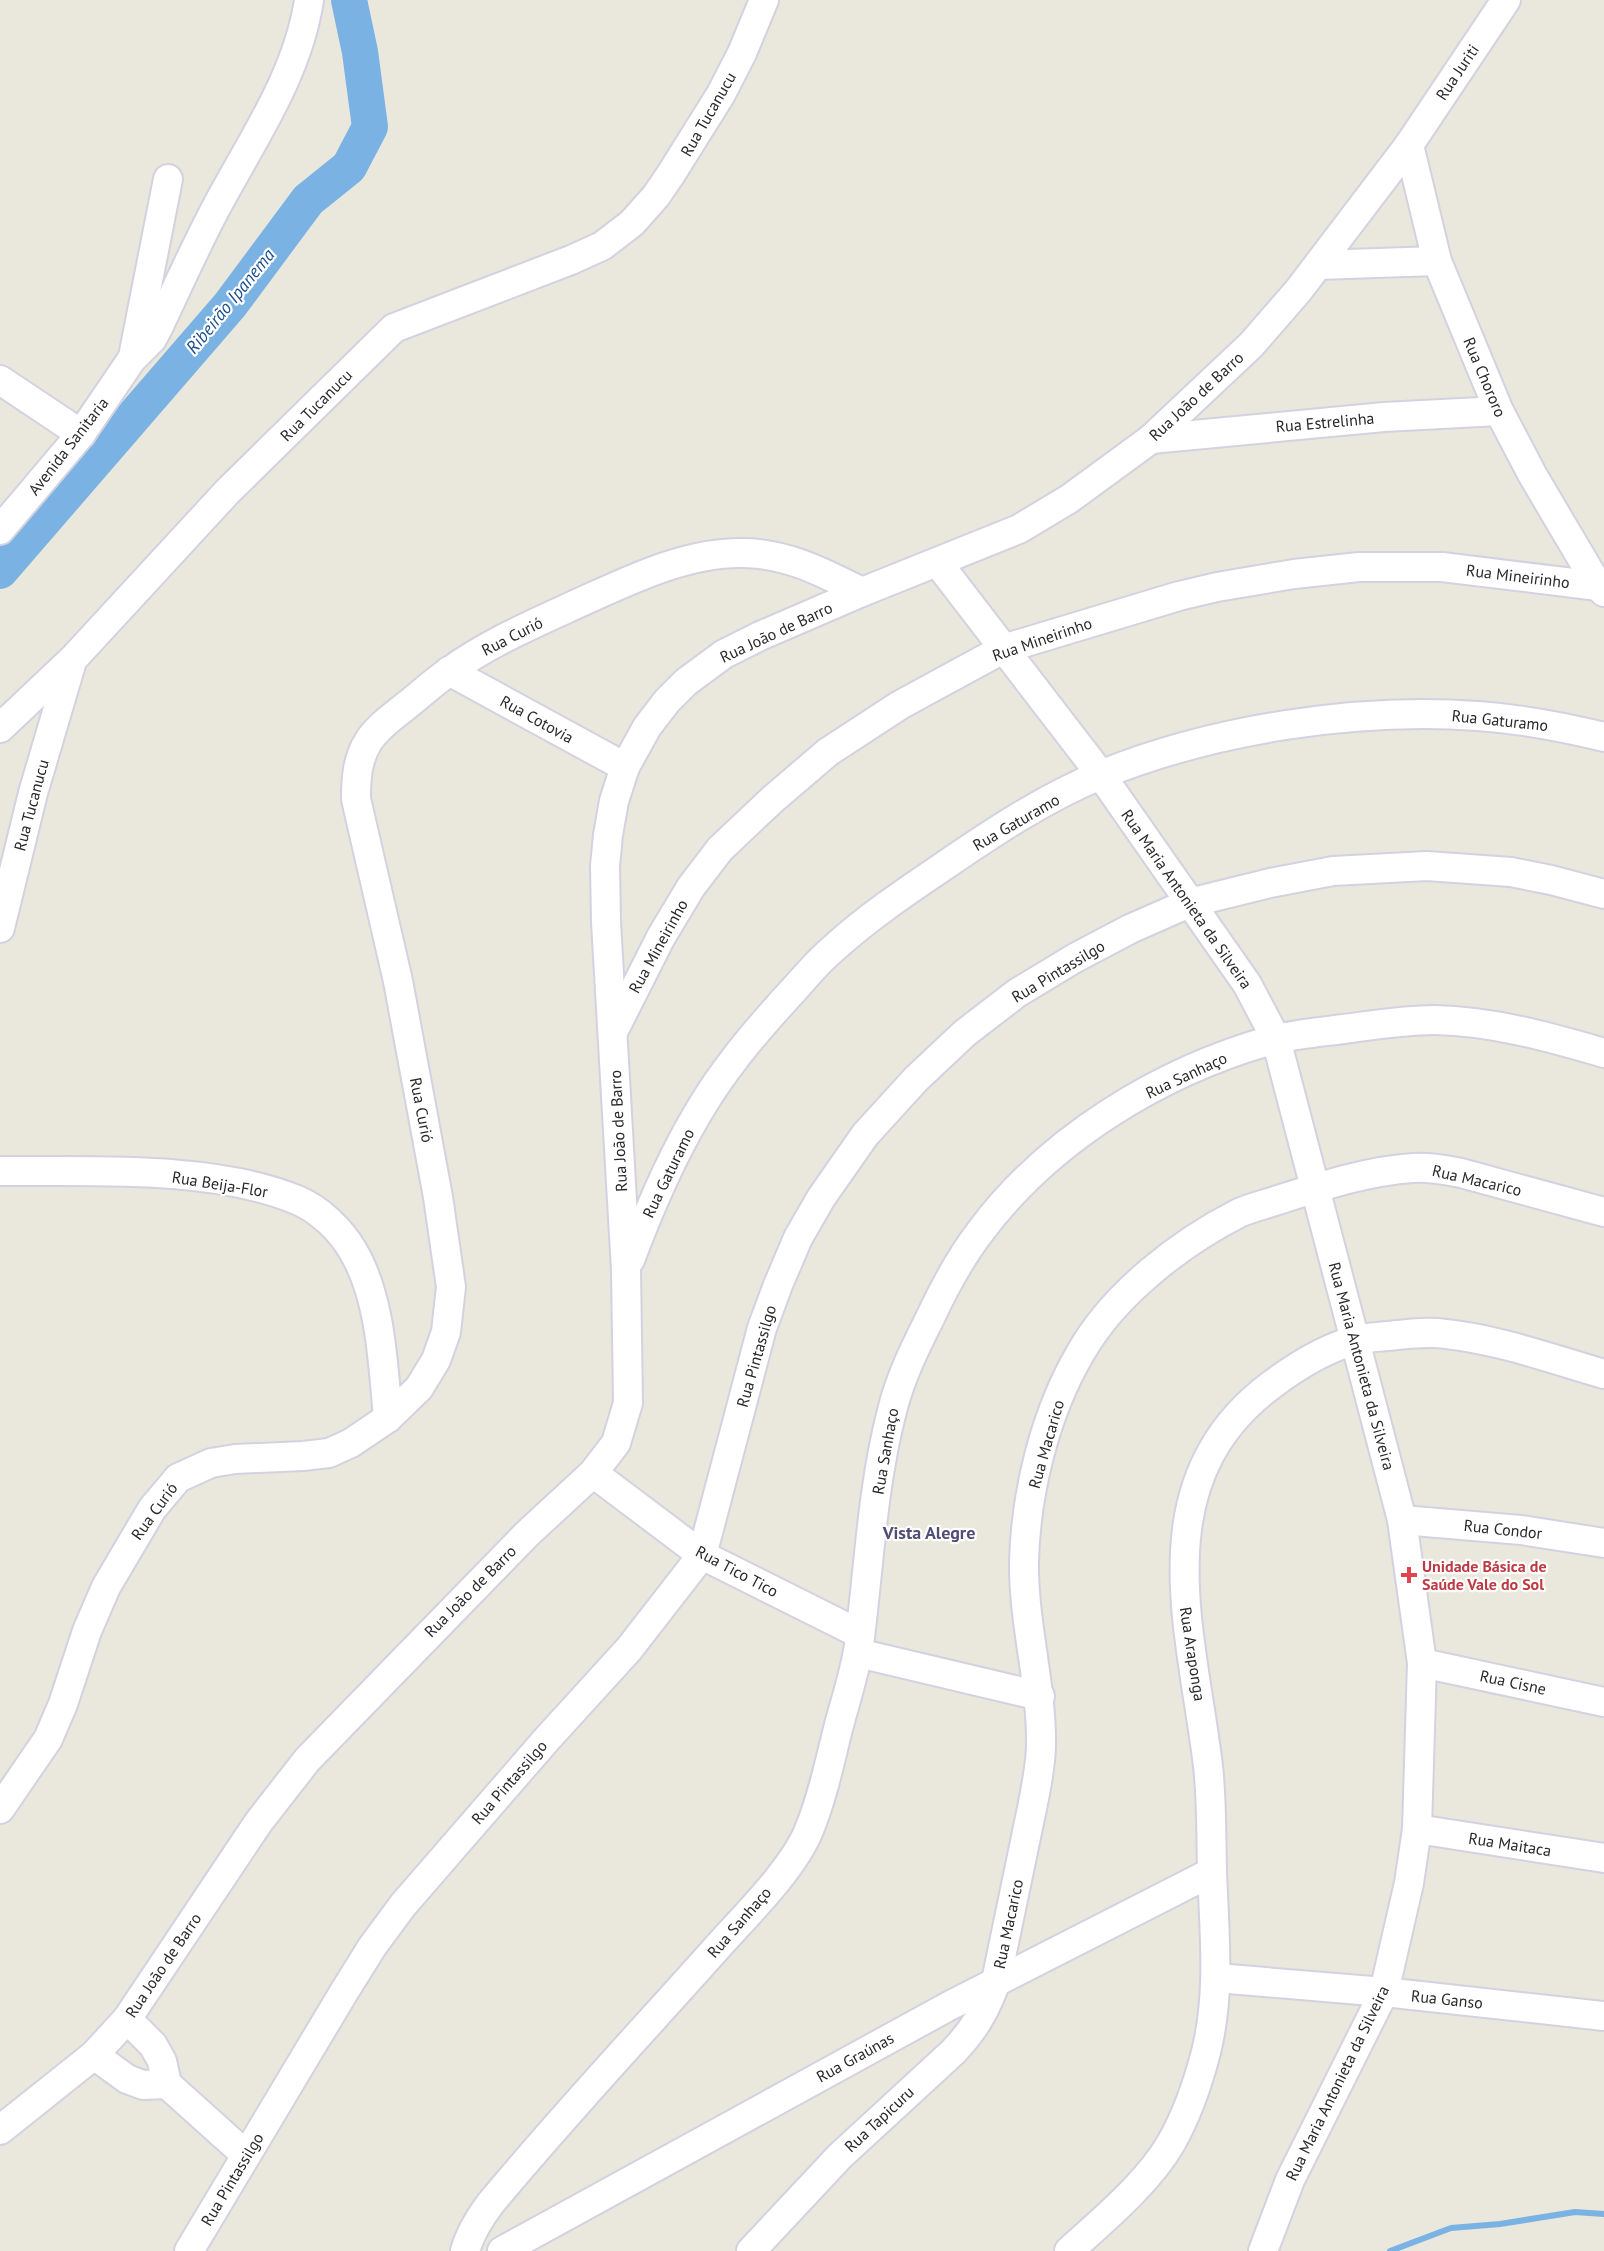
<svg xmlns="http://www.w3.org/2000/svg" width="1604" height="2251" font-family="'PT Sans',sans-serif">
<rect width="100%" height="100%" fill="#eae7dc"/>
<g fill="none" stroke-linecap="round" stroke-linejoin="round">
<!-- stream -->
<path stroke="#79b2e3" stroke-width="6" d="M 1390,2251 L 1451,2228 L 1500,2224 L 1575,2212 L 1604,2214"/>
<!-- river -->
<path stroke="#79b2e3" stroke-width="36" d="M 0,571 L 230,305 L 308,200 L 349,167 L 370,127 L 360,52 L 349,0"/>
<!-- minor casing -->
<g stroke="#d2d2e1" stroke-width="32">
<g id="minor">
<path d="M 1409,145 L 1437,261 L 1499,411 L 1532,474 L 1598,586 L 1604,592"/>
<path d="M 1318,265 L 1437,261"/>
<path d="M 133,357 L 168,179"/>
<path d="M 0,380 L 81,434"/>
<path d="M 1151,439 L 1384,417 L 1499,411"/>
<path d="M 0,530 L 81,434 L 132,359 L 152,339 L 158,328 C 178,286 196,245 218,204 C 253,139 298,74 309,0"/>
<path d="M 938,563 L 1101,775 L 1247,984 L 1276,1039 L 1402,1520 L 1422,1663 L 1417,1829 L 1409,1883 L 1384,1992 L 1290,2180 L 1263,2251"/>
<path d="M 449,671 L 625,767"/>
<path d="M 0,728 L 73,659 L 228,491 L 394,328 L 571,260 L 602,246 L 632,223 L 656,196 L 671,174 L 721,94 L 742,53 L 764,0"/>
<path d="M 0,928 L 33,793 L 72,661"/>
<path d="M 613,1032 L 661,937 L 691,887 L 720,849 L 773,799 L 828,752 L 900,705 L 1003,649 L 1179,596 L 1217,587 L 1294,574 L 1359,567 L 1442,567 L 1598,586"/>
<path d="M 0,1171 C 90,1172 213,1165 297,1200 C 319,1209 341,1230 353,1251 C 381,1298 383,1364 388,1418"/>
<path d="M 630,1260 C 656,1191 688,1119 733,1061 C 750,1038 769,1017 788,996 C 803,980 817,962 834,948 C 867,918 904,893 941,868 C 992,833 1046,797 1103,774 C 1215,729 1358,707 1478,716 C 1521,719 1563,727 1604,737"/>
<path d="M 593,1473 L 702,1555 L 860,1634"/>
<path d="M 1402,1520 L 1521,1530 L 1604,1543"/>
<path d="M 858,1653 L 1040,1696"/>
<path d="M 1422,1663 L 1604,1702"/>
<path d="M 0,1809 L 48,1739 L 63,1704 L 87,1631 L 106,1587 L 152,1509 L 178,1478 L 211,1463 L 235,1459 L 303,1456 L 329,1453 L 351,1443 L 388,1418 L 419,1388 L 436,1360 L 446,1332 L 451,1287 L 438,1197 L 398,981 L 356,799 C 356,779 357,760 368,742 C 377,727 394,716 407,705 C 421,694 435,681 450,671 C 487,644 529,626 570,607 C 624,583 683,552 743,553 C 787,553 824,573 862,592"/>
<path d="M 1417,1829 L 1604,1858"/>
<path d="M 1217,1978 L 1384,1992 L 1604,2016"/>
<path d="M 127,2019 L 153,2045 L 162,2061 L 167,2084 L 246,2155"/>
<path d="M 94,2055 L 127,2079 L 143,2085 L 167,2084"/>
<path d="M 0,2130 L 94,2055 L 127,2019 L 258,1823 L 307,1760 L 527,1534 L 593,1473 L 616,1443 L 628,1403 L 626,1270 L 606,922 L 605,866 L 608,835 L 614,801 L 625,767 L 647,727 L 667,701 L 686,682 L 724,654 L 760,636 L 862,592 L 1019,529 L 1069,499 L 1151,439 L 1251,345 L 1298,291 L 1409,145 L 1506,0"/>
<path d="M 189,2251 L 344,1992 L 372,1947 L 403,1905 L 547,1739 L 629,1649 L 702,1555 L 762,1328 L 778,1285 L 798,1238 L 821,1198 L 865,1135 L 916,1079 L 965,1033 L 1017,993 L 1075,958 L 1130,929 L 1189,903 L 1270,883 L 1333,871 L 1427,866 L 1511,872 L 1551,880 L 1604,894"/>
<path d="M 465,2251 C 470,2233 479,2219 490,2204 C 562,2117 639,2035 714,1951 C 743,1918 793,1870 809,1830 C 823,1796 830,1760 839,1725 C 846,1699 855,1672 859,1645 C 869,1568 872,1487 892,1411 C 900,1378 915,1348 930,1318 C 944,1288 960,1258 980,1232 C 1049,1139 1161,1071 1272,1040 C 1295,1034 1320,1032 1344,1029 C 1374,1025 1404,1020 1435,1020 C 1492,1021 1549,1037 1604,1053"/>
<path d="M 502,2251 L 949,2006 L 1212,1872"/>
<path d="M 751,2251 L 840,2156 L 953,2052 C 974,2030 986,2010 996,1981 C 1006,1933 1016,1885 1026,1837 C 1032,1807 1040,1776 1041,1746 C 1042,1684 1023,1623 1024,1561 C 1026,1491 1045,1413 1081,1352 C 1114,1294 1180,1243 1239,1213 C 1250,1208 1263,1205 1275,1201 C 1319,1187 1366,1171 1413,1168 C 1429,1167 1445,1170 1461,1173 L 1604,1212"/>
<path d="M 1069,2251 C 1103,2220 1148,2183 1171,2143 C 1187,2115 1198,2083 1206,2052 C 1221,1992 1214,1931 1212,1870 C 1211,1836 1212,1801 1208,1766 C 1192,1632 1141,1483 1270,1386 C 1295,1367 1326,1348 1356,1340 C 1366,1337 1378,1337 1388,1336 C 1407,1334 1428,1331 1446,1334 C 1500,1340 1552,1359 1604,1374"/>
</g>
</g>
<!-- minor -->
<use href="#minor" stroke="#fff" stroke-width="28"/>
</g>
<!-- markers -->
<path fill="#e0444e" stroke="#fff" stroke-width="2" d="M1406 1566h6v6h6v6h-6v6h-6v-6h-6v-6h6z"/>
<g text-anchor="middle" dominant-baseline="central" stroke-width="4.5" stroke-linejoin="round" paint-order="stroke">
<!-- street labels -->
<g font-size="16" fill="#292929" stroke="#fff">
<text transform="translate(1457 72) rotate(-56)">Rua Juriti</text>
<text transform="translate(708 114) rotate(-60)">Rua Tucanucu</text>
<text transform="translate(1485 377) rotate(67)">Rua Chororo</text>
<text transform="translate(1196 396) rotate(-43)">Rua João de Barro</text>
<text transform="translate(316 405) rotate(-45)">Rua Tucanucu</text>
<text transform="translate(1325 422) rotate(-5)">Rua Estrelinha</text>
<text transform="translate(68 446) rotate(-52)">Avenida Sanitaria</text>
<text transform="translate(1518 576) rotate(7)">Rua Mineirinho</text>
<text transform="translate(776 632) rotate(-25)">Rua João de Barro</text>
<text transform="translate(512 636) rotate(-27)">Rua Curió</text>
<text transform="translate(1042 639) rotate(-19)">Rua Mineirinho</text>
<text transform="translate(537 719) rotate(29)">Rua Cotovia</text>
<text transform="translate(1500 720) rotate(6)">Rua Gaturamo</text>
<text transform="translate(31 805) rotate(-75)">Rua Tucanucu</text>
<text transform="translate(1016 822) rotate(-30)">Rua Gaturamo</text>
<text transform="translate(1187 899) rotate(55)">Rua Maria Antonieta da Silveira</text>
<text transform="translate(658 946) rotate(-61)">Rua Mineirinho</text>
<text transform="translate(1058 971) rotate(-31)">Rua Pintassilgo</text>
<text transform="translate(1186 1075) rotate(-25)">Rua Sanhaço</text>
<text transform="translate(422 1110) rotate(79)">Rua Curió</text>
<text transform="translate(618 1131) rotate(-93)">Rua João de Barro</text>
<text transform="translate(668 1173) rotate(-64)">Rua Gaturamo</text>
<text transform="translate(1477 1180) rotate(13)">Rua Macarico</text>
<text transform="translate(220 1184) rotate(9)">Rua Beija-Flor</text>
<text transform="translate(756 1356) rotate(-74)">Rua Pintassilgo</text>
<text transform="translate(1362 1366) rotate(75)">Rua Maria Antonieta da Silveira</text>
<text transform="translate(1046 1444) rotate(-74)">Rua Macarico</text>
<text transform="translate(885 1451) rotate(-80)">Rua Sanhaço</text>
<text transform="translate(154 1511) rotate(-54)">Rua Curió</text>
<text transform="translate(1503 1529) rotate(6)">Rua Condor</text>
<text transform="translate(737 1571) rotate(28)">Rua Tico Tico</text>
<text transform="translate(470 1591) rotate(-45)">Rua João de Barro</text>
<text transform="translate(1193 1654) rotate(81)">Rua Araponga</text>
<text transform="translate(1513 1682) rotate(12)">Rua Cisne</text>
<text transform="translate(509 1782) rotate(-49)">Rua Pintassilgo</text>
<text transform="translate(1510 1844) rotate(9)">Rua Maitaca</text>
<text transform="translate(739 1922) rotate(-49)">Rua Sanhaço</text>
<text transform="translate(1008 1924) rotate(-78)">Rua Macarico</text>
<text transform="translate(163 1965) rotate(-56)">Rua João de Barro</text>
<text transform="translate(1447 1999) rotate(6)">Rua Ganso</text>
<text transform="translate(855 2057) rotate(-29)">Rua Graúnas</text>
<text transform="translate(1337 2083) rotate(-64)">Rua Maria Antonieta da Silveira</text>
<text transform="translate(879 2119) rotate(-43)">Rua Tapicuru</text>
<text transform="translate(232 2179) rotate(-59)">Rua Pintassilgo</text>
</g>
<!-- health labels -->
<g font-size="16" font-weight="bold" fill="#be3a42" stroke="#fff" text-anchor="start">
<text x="1422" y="1566">Unidade Básica de<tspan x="1422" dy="18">Saúde Vale do Sol</tspan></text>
</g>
<!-- water labels -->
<g font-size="18" font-style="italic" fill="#1a4e8d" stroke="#fff">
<text transform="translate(230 301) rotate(-51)">Ribeirão Ipanema</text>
</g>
<!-- neighbourhood labels -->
<g font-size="18" font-weight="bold" fill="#4f4e75" stroke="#fff">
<text x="929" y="1532">Vista Alegre</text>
</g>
</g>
</svg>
